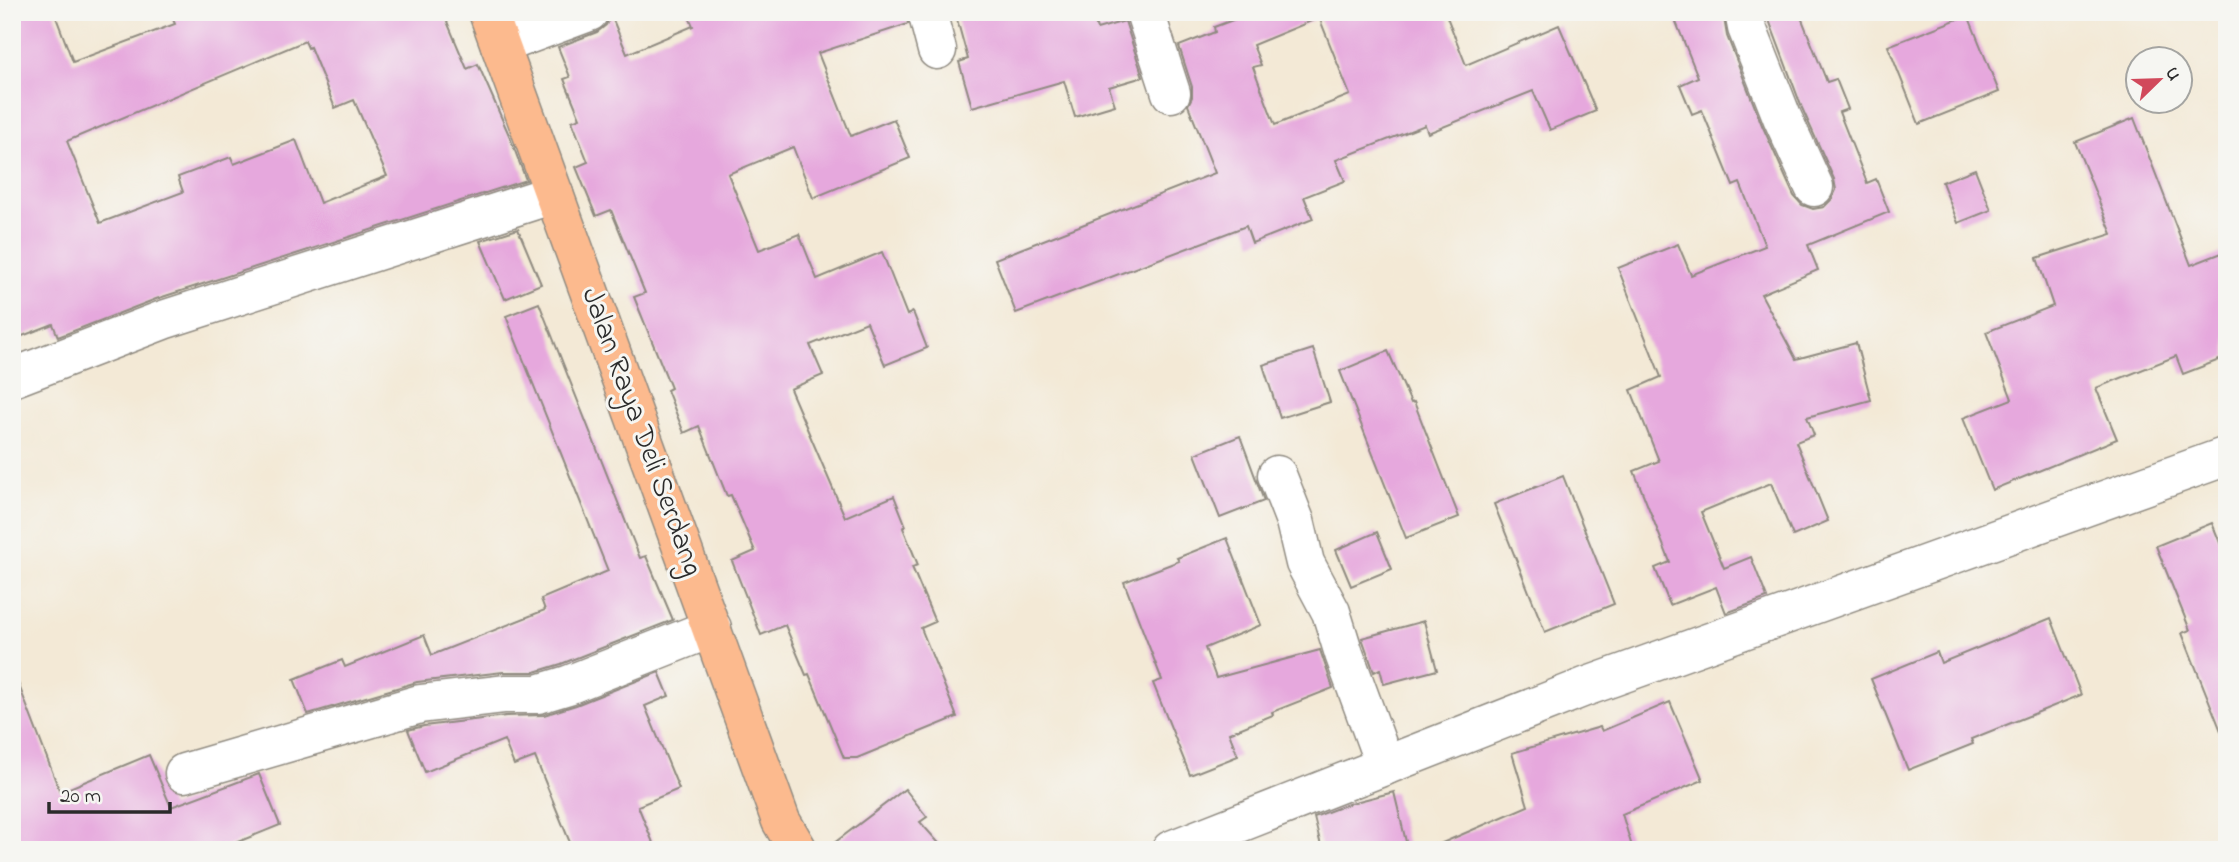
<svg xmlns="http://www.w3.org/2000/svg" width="2239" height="862" font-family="'Indie Flower',sans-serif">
<rect width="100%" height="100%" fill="#f6f6f2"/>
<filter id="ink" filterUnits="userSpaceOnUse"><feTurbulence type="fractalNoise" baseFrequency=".0143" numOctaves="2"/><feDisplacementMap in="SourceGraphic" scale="14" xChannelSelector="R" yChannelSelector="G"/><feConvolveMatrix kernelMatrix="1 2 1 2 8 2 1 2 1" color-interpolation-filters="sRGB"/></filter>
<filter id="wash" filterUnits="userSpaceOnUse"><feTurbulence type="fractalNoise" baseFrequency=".00686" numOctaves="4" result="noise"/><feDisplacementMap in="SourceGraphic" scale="28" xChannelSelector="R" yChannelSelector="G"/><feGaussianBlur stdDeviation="1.57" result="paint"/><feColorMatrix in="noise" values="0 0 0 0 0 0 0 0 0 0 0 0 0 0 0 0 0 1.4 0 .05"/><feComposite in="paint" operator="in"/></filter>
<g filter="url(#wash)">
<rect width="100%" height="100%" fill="#f3e9d6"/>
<g id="blocks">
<!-- building -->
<g fill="#e6a8dd" fill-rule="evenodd">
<path d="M 12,12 L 54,12 L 73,62 L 175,24 L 170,12 L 443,12 L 467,69 L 478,64 L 509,135 L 526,180 L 156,299 L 58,337 L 53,324 L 12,340 ZM 305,41 L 308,48 L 310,47 L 335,108 L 354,100 L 387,176 L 320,203 L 296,140 L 234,164 L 231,157 L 178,177 L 183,192 L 100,223 L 67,141 Z"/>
<path d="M 687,12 L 906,12 L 908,24 L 818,53 L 851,136 L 894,119 L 910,158 L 813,198 L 793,147 L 728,174 L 759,250 L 799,234 L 817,279 L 882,252 L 907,315 L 913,312 L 927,348 L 885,365 L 867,322 L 810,345 L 823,375 L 790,389 L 845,517 L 894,496 L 906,526 L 903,528 L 918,565 L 912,567 L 935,622 L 921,628 L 957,717 L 857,758 L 844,758 L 809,674 L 806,675 L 785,625 L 761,635 L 732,561 L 755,551 L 731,495 L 727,496 L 699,426 L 684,433 L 667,390 L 671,388 L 634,297 L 645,293 L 611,210 L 596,216 L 576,167 L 588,162 L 572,121 L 580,118 L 564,79 L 570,77 L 558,47 L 597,32 L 606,25 L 611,15 L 627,54 L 693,26 Z"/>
<path d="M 955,12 L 1092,12 L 1097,29 L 1125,21 L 1143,77 L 1109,87 L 1115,105 L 1075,117 L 1064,81 L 972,107 L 959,62 L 968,59 Z"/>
<path d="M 1254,12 L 1311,12 L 1314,20 L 1253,45 L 1261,65 L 1253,67 L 1275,125 L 1350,95 L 1317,12 L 1445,12 L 1466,65 L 1559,25 L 1596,111 L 1550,130 L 1533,91 L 1428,133 L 1425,125 L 1336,160 L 1345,181 L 1304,197 L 1313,219 L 1252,243 L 1246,226 L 1016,313 L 995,259 L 1215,173 L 1188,105 L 1192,97 L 1192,87 L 1179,46 L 1215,32 L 1214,27 Z"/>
<path d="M 1672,12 L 1723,12 L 1727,36 L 1762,125 L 1794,196 L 1802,205 L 1813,209 L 1824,207 L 1832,199 L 1836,190 L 1834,179 L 1802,108 L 1766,12 L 1799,12 L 1827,82 L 1836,79 L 1848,109 L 1839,112 L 1867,183 L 1876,179 L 1889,212 L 1808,245 L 1818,270 L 1761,294 L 1796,359 L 1856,343 L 1871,400 L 1807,417 L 1814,435 L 1796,442 L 1828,521 L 1793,536 L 1771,483 L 1701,512 L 1724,568 L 1751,557 L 1767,598 L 1726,613 L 1716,587 L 1670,605 L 1655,568 L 1670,562 L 1634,471 L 1659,461 L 1631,390 L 1661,377 L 1618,268 L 1678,244 L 1691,275 L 1765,246 L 1740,183 L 1733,186 L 1702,110 L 1692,114 L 1680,85 L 1698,77 Z"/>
<path d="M 1968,15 L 1999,92 L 1919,124 L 1888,46 Z"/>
<path d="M 2134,118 L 2191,265 L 2227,251 L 2227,357 L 2183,374 L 2176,356 L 2096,388 L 2117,439 L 1992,490 L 1963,418 L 2012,399 L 1986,332 L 2053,306 L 2037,258 L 2112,234 L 2075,142 Z"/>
<path d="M 1975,169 L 1991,210 L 1958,223 L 1942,182 Z"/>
<path d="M 518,229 L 541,284 L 505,299 L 480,241 Z"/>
<path d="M 539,303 L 640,558 L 646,556 L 673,620 L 561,664 L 535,672 L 503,672 L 417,682 L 308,714 L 294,679 L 342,660 L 345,667 L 424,635 L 432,655 L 545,610 L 541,599 L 608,571 L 506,316 Z"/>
<path d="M 1313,349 L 1330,402 L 1280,418 L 1263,365 Z"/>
<path d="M 1388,351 L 1411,403 L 1414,402 L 1459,517 L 1406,538 L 1340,371 Z"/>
<path d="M 1240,436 L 1264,501 L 1220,518 L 1195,454 Z"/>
<path d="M 1563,476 L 1614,604 L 1545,632 L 1494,504 Z"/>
<path d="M 2212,523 L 2227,560 L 2225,741 L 2182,633 L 2190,630 L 2156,546 Z"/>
<path d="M 1377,532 L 1392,569 L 1351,586 L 1336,550 Z"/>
<path d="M 1227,538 L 1261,625 L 1205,648 L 1216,678 L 1320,650 L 1333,688 L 1272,712 L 1273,715 L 1229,733 L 1238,756 L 1190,775 L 1153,683 L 1162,680 L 1124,582 L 1179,561 L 1177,558 Z"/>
<path d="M 2051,618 L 2081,695 L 1971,739 L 1973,744 L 1908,770 L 1871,679 L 1937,652 L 1941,663 Z"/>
<path d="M 1424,621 L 1437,670 L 1384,684 L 1380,669 L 1374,672 L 1362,638 Z"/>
<path d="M 659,672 L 669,696 L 645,706 L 679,789 L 638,806 L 656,850 L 573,850 L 535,757 L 514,765 L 504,740 L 425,772 L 408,730 L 424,726 L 506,716 L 544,715 L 576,705 Z"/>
<path d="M 15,675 L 60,792 L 149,755 L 171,807 L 259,774 L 280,825 L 218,850 L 12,850 L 12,676 Z"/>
<path d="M 1670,702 L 1703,780 L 1622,814 L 1633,850 L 1426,850 L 1528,806 L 1512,753 L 1600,727 L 1602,731 Z"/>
<path d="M 905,789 L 927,817 L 920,822 L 945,850 L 825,850 Z"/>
<path d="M 1394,792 L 1408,850 L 1322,850 L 1314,817 L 1351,803 Z"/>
</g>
</g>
</g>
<g filter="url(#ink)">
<use href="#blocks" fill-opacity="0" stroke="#8f8a80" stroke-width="2"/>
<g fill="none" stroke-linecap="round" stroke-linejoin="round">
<!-- street casing -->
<g stroke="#8f8a80" stroke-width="41">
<g id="street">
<path d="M 927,12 L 937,50"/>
<path d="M 1145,12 L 1171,93"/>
<path d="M 1744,12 L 1747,28 L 1782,117 L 1814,187"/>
<path d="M 500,45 L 589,12"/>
<path d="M 12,378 L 163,320 L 554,194"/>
<path d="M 1277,475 L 1295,521 L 1305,563 L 1331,612 L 1344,654 L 1385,766"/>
<path d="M 184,773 L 420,704 L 505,694 L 538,694 L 568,685 L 712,628"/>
<path d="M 1171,850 L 1585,687 L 2227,456"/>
</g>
</g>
<!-- primary casing -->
<g stroke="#8f8a80" stroke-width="41">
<path id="primary" d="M 488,12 L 781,821 L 798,850"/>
</g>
<!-- street -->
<use href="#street" stroke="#fff" stroke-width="38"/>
<!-- primary -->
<use href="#primary" stroke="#fcba8e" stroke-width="38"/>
</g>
</g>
<g text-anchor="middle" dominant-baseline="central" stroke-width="6" stroke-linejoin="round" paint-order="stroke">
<!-- street labels -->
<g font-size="30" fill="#2b2b2b" stroke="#f6f6f2">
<text transform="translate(641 432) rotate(70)">Jalan Raya Deli Serdang</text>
</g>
</g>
<!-- margin -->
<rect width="2239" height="862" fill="none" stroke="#f6f6f2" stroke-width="42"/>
<!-- north arrow -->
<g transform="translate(2159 80) rotate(67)"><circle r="33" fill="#f6f6f2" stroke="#a5a5a2" stroke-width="2"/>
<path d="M0-5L12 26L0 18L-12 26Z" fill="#d1495b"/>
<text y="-10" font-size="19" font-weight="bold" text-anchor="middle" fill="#2b2b2b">U</text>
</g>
<!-- scale -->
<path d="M49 802v10h121v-10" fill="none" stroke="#2b2b2b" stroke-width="3.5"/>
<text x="60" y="802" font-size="21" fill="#2b2b2b" stroke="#f6f6f2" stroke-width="5" paint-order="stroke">20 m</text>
</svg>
